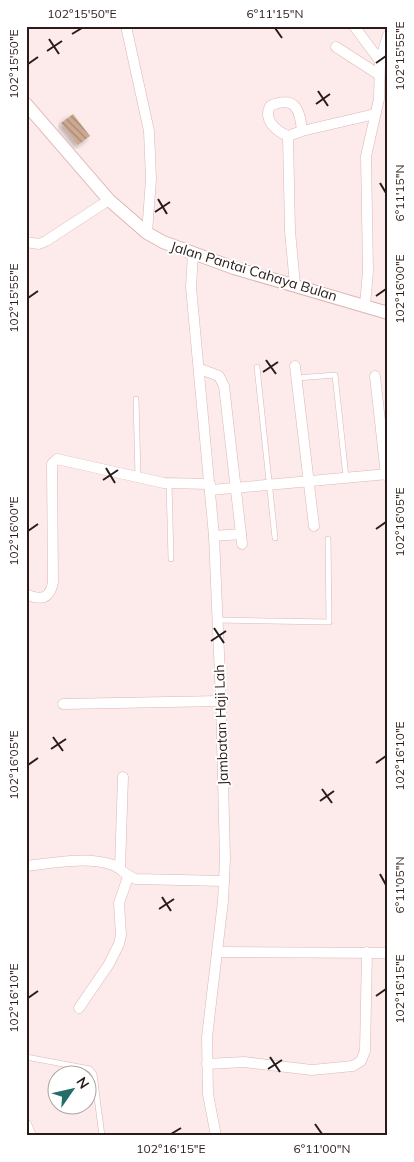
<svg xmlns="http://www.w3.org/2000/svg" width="414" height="1162" font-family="Mulish,sans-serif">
<defs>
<pattern id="building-back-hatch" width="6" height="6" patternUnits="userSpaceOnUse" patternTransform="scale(1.25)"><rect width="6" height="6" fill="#cda990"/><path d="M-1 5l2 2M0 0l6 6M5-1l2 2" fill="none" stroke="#a68975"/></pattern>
<filter id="shadow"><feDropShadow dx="-3" dy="3" stdDeviation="2.5" flood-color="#0004"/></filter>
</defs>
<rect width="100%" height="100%" fill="#fcebea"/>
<!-- building -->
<path fill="url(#building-back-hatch)" filter="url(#shadow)" d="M 73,114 L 90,136 L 78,145 L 61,123 Z"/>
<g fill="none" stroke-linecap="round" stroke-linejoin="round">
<!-- service casing -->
<g stroke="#deb6b4" stroke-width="6">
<g id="service">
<path d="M 257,367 L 275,538"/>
<path d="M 297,378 L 335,375 L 346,477"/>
<path d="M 136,399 L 138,477"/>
<path d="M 169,483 L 171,559"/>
<path d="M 218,620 L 329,622 L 328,539"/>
<path d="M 26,1057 L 90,1069 L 94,1074 L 102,1136"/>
</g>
</g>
<!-- minor casing -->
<g stroke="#deb6b4" stroke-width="11">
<g id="minor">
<path d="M 126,26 L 149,131 L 151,179 L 147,233"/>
<path d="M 354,26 L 380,61 L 388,62"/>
<path d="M 336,47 L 378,74"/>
<path d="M 302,131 C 300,109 295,95 270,106 C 263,120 276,131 288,136 L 302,131 L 375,114"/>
<path d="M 288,136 L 290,231 L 295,285"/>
<path d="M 26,242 L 39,244 L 46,241 L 109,200"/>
<path d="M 193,254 L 191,287 L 214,536 L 221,701 L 225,859 L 223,901 L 207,1037 L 208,1094 L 216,1136"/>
<path d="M 365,305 L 368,271 L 366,156 L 379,99 L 380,61 L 388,35"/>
<path d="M 295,366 L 314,526"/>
<path d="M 200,369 L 219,376 L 224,386 L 241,534 L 214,536"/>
<path d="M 375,376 L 386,475"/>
<path d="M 211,490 L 388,474"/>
<path d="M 241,534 L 242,544"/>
<path d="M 26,594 C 41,601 50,599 53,582 L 52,464 L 57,459 L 164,483 L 210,484"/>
<path d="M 63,704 L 221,701"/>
<path d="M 26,866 C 53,863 86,856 113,865 C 122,869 126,876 136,879 L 224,881"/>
<path d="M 120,868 L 123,777"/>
<path d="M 217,952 L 388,953"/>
<path d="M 79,1008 L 109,964 L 119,944 L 121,935 L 119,903 L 128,877"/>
<path d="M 207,1064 L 244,1062 L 312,1070 L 353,1066 L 361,1061 L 365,1051 L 367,952"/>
<path d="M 26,1124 L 31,1136"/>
</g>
</g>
<!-- tertiary casing -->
<g stroke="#deb6b4" stroke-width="14">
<path id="tertiary" d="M 26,104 L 109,200 L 147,233 L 163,242 L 234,268 L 388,313"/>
</g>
<!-- service -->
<use href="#service" stroke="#fff" stroke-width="5"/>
<!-- minor -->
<use href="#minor" stroke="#fff" stroke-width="10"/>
<!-- tertiary -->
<use href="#tertiary" stroke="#fff" stroke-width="12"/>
</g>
<!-- ticks -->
<path fill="none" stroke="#291b1a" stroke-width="2" d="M 275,28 L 282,38M 72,34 L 82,28M 49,39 L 59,54M 47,51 L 62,41M 376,63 L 386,56M 28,64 L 38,57M 318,91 L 328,106M 316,104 L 330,94M 380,183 L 386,193M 158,199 L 167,214M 155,212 L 170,202M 376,296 L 386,289M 28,298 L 38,291M 266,360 L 276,374M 263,372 L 278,362M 106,468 L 115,483M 103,480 L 118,470M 376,529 L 386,522M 28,531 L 38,524M 214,628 L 224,643M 211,641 L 226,631M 53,737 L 63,751M 51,749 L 66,739M 376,763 L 386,756M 28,765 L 38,758M 322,789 L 332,803M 320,801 L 334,791M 380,874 L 386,885M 162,897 L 171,911M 159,909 L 174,899M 376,996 L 386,989M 28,998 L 38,991M 270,1057 L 280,1072M 268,1069 L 282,1060M 315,1124 L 322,1134M 171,1134 L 181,1128"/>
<g text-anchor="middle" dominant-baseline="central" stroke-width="4" stroke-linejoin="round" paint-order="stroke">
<!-- street labels -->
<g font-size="14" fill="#291b1a" stroke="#fff">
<text transform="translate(254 271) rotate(17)">Jalan Pantai Cahaya Bulan</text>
<text transform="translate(221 725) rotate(-92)">Jambatan Haji Lah</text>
</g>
</g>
<!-- border -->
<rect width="414" height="1162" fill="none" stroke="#ffffff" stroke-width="55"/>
<!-- north arrow -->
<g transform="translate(72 1090) rotate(56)"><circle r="24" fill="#ffffff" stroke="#a9a4a3"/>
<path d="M0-4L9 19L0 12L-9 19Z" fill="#236e6b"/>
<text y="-8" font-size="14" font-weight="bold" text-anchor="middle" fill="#291b1a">N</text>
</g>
<rect x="28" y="28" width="358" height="1106" fill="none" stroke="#291b1a" stroke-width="2"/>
<g font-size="12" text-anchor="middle" fill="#291b1a">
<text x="82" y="18">102°15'50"E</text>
<text x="275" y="18">6°11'15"N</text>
<text transform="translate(400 56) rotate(-90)" y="4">102°15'55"E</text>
<text transform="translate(14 64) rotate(-90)" y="4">102°15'50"E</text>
<text transform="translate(400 193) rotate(-90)" y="4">6°11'15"N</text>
<text transform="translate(400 289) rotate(-90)" y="4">102°16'00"E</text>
<text transform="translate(14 298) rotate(-90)" y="4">102°15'55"E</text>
<text transform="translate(400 522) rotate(-90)" y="4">102°16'05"E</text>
<text transform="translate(14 531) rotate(-90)" y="4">102°16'00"E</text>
<text transform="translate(400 756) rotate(-90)" y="4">102°16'10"E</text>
<text transform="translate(14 765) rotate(-90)" y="4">102°16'05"E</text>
<text transform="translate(400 885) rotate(-90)" y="4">6°11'05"N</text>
<text transform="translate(400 989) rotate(-90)" y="4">102°16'15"E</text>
<text transform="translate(14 998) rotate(-90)" y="4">102°16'10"E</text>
<text x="171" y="1153">102°16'15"E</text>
<text x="322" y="1153">6°11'00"N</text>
</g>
</svg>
